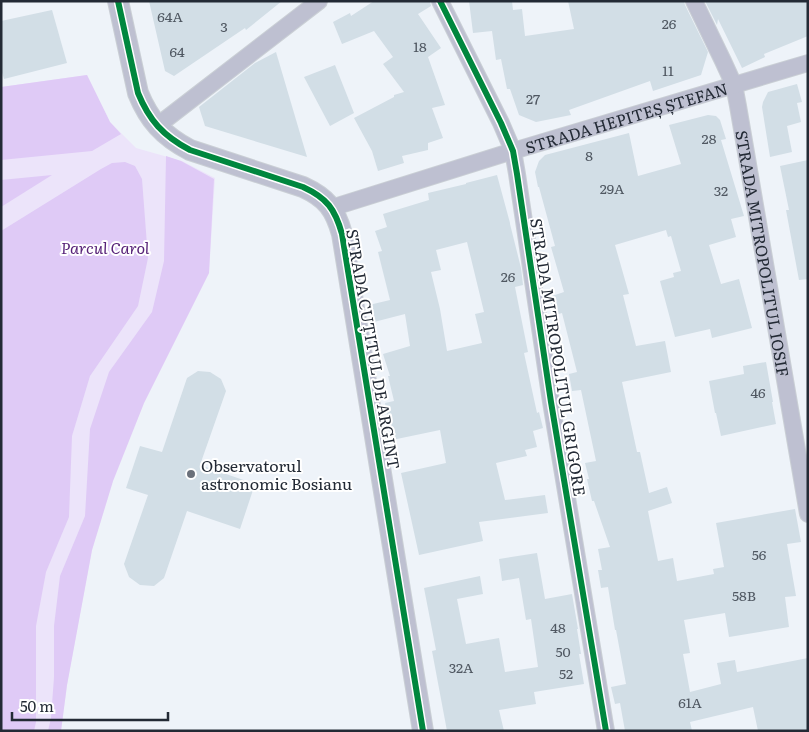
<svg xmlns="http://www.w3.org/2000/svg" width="809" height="732" font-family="Literata,serif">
<rect width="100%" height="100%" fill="#eef3f9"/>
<!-- green -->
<path fill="#ece4fa" d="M 87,75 L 110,122 L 136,148 L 182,161 L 215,178 L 209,273 L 144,403 L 113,481 L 92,550 L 67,685 L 61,731 L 1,731 L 1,87 Z"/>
<!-- forest -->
<g fill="#dfcaf6">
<path d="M 87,75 L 110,122 L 121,134 L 92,151 L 1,160 L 1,87 Z"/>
<path d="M 166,156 L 181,161 L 214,179 L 209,273 L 144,403 L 113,481 L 92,550 L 67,685 L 61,731 L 48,731 L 51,718 L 54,677 L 54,626 L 60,576 L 85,516 L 90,429 L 109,372 L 152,312 L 164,261 Z"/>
<path d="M 125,162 L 135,166 L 142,179 L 148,258 L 138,306 L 90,376 L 72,436 L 69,517 L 46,572 L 36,626 L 36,722 L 34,731 L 1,731 L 1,231 L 101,169 L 112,163 Z"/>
<path d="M 52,175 L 1,207 L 1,180 Z"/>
</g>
<!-- building -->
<g fill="#d2dee6" fill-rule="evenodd">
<path d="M 149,1 L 282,1 L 246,30 L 245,28 L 174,76 L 165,71 Z"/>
<path d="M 374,1 L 430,1 L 431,6 L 418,14 L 441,48 L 428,57 L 445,105 L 432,108 L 443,138 L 428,143 L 428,150 L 402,156 L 404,163 L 378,171 L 372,151 L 354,118 L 394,97 L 394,95 L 404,92 L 383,64 L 393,57 L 374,31 L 342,44 L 333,22 L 350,13 L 351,16 Z"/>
<path d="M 469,1 L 512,1 L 513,10 L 522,9 L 525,36 L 574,29 L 568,1 L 684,1 L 685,5 L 708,52 L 701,75 L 653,91 L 650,81 L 569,110 L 571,115 L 536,122 L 519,115 L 510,89 L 507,89 L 501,59 L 496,60 L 492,31 L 473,33 Z"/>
<path d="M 705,1 L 808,1 L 808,36 L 764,54 L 765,57 L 742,68 L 718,19 L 717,25 Z"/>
<path d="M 52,10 L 67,63 L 4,79 L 1,69 L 1,21 Z"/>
<path d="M 276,52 L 307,157 L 205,126 L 199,107 L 255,63 Z"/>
<path d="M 335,65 L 354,113 L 330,126 L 304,77 Z"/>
<path d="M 797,84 L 802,102 L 797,103 L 801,122 L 787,126 L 792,152 L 770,157 L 762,107 L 763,102 L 768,92 Z"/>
<path d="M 708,115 L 716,116 L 720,120 L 726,139 L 721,140 L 744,216 L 731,219 L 736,237 L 709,245 L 721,284 L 739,279 L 752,328 L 712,338 L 710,329 L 675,337 L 660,281 L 674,277 L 673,273 L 681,271 L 671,236 L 668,237 L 666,230 L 615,245 L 629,294 L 623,295 L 636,346 L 665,341 L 671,372 L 622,382 L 637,452 L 640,452 L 649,493 L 667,487 L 672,503 L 648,511 L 658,561 L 673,558 L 677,581 L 714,574 L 713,569 L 724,567 L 716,523 L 795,509 L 801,542 L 787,544 L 796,596 L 785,597 L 789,627 L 729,637 L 725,613 L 684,620 L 690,653 L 683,654 L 690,692 L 721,684 L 717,663 L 735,660 L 737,672 L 808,658 L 808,731 L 758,731 L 753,707 L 690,722 L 692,731 L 625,731 L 620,703 L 615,704 L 611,687 L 626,684 L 616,630 L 615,630 L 608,587 L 601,588 L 598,570 L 602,570 L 598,549 L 610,547 L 594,501 L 592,501 L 587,479 L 589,479 L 585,463 L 596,461 L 581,390 L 572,391 L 569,374 L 577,372 L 562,313 L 555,315 L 549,297 L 564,292 L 551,247 L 555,246 L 539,187 L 538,187 L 535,172 L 539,161 L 545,155 L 629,133 L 638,176 L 681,164 L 669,125 Z"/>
<path d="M 808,160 L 808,279 L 799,280 L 786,210 L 789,210 L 780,166 Z"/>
<path d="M 497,175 L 510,223 L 510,224 L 521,268 L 523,285 L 515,287 L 528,352 L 524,353 L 537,413 L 539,412 L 543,428 L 533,431 L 537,447 L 525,450 L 527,456 L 496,463 L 505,500 L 545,495 L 548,513 L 479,522 L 483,541 L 419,555 L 401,473 L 446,463 L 440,430 L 392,440 L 385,403 L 394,401 L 388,376 L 390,376 L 383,354 L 410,346 L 405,314 L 374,322 L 369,305 L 390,300 L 378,252 L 382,251 L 375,231 L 387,227 L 383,214 L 429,200 L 428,193 L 466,184 L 466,183 ZM 467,242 L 484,312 L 475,314 L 482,343 L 447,351 L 440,309 L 431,272 L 441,270 L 436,250 Z"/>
<path d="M 766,362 L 773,402 L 772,402 L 776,424 L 721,436 L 716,413 L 715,413 L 709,381 L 744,374 L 743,366 Z"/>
<path d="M 198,371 L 210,372 L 221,379 L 226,391 L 200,465 L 255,484 L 240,529 L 187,511 L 164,578 L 154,586 L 140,585 L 129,577 L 124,564 L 148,495 L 126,488 L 140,446 L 162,452 L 187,378 Z"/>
<path d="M 537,553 L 545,599 L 572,594 L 578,629 L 577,629 L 581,654 L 579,654 L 584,684 L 534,692 L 536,704 L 499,710 L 504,731 L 447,731 L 432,651 L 436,650 L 424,588 L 480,576 L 483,594 L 457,599 L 466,644 L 499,638 L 505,672 L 538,667 L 531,619 L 526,620 L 519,578 L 502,581 L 499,559 Z"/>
</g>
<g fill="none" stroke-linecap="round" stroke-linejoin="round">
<!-- minor casing -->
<g stroke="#cacfd5" stroke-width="18">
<g id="minor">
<path d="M 440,1 L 501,123 L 513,151 L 517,174 L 551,402 L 606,731"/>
<path id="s1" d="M 694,1 L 723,61 L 734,85 L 738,106 L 808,514"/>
<path d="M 157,126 L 319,1"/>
<path id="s2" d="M 331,208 L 513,151 L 808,63"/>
</g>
</g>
<!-- tertiary casing -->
<g stroke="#cacfd5" stroke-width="22">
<path id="tertiary" d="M 118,1 L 138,93 C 149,120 163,136 190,150 L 303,187 C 327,198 335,209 342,234 L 423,731"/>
</g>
<!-- minor -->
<use href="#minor" stroke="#bec0d1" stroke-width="16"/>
<!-- tertiary -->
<use href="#tertiary" stroke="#bec0d1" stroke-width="20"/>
<!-- cycleway casing -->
<g stroke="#fff" stroke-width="9">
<g id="cycleway">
<path d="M 118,1 L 138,93 C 149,120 163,136 190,150 L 303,187 C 327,198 335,209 342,234 L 423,731"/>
<path d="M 440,1 L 501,123 L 513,151 L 517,174 L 551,402 L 606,731"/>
</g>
</g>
<!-- cycleway -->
<use href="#cycleway" stroke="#00873e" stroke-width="6"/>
</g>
<!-- markers -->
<circle fill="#6a707a" stroke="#fff" stroke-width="2" cx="191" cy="474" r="5"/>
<g text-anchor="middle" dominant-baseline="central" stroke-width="4" stroke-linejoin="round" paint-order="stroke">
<!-- number labels -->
<g font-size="14" fill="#505862">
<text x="170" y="16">64A</text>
<text x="669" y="23">26</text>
<text x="224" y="26">3</text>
<text x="420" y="46">18</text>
<text x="177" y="51">64</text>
<text x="668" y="70">11</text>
<text x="533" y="98">27</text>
<text x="709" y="138">28</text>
<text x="589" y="155">8</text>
<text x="612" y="188">29A</text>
<text x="721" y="190">32</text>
<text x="508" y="276">26</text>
<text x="758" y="392">46</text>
<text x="759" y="554">56</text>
<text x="744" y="595">58B</text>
<text x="558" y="627">48</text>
<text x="563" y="651">50</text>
<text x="461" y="667">32A</text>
<text x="566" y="673">52</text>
<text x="690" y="702">61A</text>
</g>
<!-- street labels -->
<g font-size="16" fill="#232a35" stroke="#fff">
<text stroke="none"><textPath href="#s2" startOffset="309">STRADA HEPITEȘ ȘTEFAN</textPath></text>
<text stroke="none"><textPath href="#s1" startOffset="264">STRADA MITROPOLITUL IOSIF</textPath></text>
<text transform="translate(374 349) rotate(80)">STRADA CUȚITUL DE ARGINT</text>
<text transform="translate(559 357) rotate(81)">STRADA MITROPOLITUL GRIGORE</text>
</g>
<!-- park labels -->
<g font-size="16" font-style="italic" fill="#572278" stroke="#fff">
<text x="105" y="247">Parcul Carol</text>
</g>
<!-- poi labels -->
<g font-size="16" fill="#232a35" stroke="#fff" text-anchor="start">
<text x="201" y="465">Observatorul<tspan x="201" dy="18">astronomic Bosianu</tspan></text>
</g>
</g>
<!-- border -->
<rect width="809" height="732" fill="none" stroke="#232a35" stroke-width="5"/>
<!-- scale -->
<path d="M12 712v8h156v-8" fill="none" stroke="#232a35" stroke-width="2.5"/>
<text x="20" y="712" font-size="15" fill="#232a35" stroke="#ffffff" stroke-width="4" paint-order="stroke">50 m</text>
</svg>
